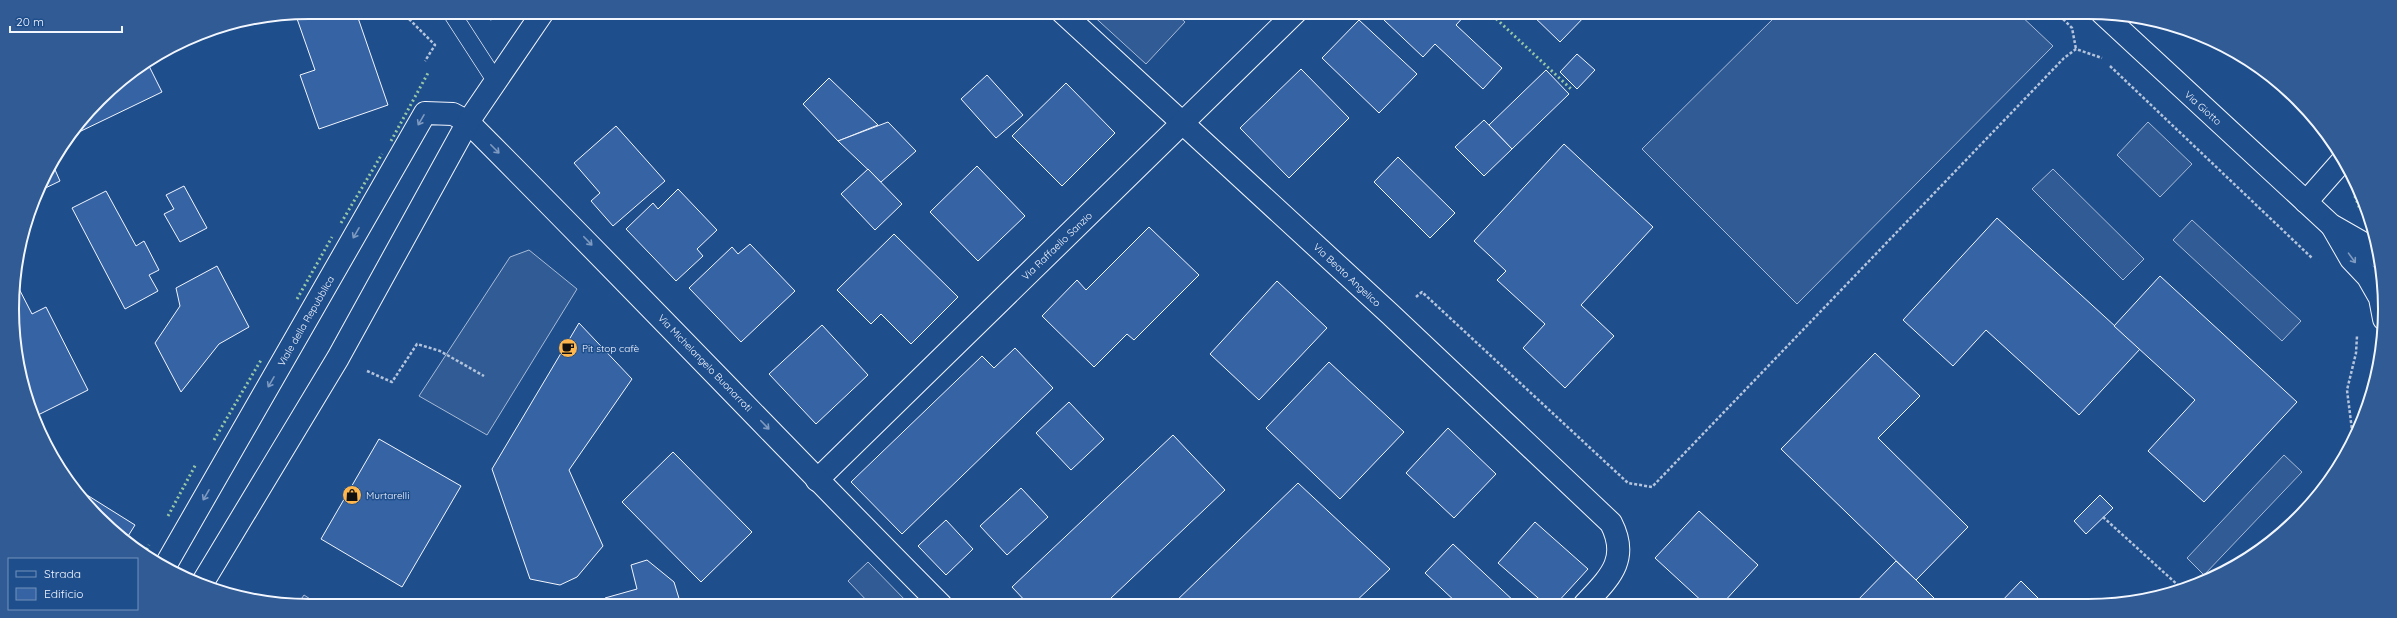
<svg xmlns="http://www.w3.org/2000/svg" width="2397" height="618" font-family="Quicksand,sans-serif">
<rect width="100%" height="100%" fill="#1f4e8c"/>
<!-- built -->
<g fill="#305b95" stroke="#a8bbd7">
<path d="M 1089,12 L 1174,12 L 1185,22 L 1146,64 Z"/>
<path d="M 1780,12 L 2017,12 L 2053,46 L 1797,304 L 1642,149 Z"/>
<path d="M 2148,122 L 2192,164 L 2160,197 L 2117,155 Z"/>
<path d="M 2053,169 L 2144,259 L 2123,280 L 2032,189 Z"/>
<path d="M 2192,220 L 2301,321 L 2282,341 L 2173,240 Z"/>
<path d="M 529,250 L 577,289 L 487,435 L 419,396 L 510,257 Z"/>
<path d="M 2284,455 L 2302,472 L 2204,575 L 2187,558 Z"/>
<path d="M 868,562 L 910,605 L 871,605 L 848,581 Z"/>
<path d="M 304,595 L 321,606 L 297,605 Z"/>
</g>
<!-- building -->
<g fill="#3563a3" stroke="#f2f6ff">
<path d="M 309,12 L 356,12 L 388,105 L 319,129 L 300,75 L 315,70 L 295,13 Z"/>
<path d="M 1391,12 L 1466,12 L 1467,13 L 1456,25 L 1502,68 L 1483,89 L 1435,44 L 1423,57 L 1384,20 Z"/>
<path d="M 1513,12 L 1589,12 L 1560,42 L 1529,12 L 1521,20 Z"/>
<path d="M 1359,20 L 1417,74 L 1379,113 L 1322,58 Z"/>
<path d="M 1577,54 L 1595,70 L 1577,89 L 1560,72 Z"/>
<path d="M 148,64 L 162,92 L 79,132 L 76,126 L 113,86 Z"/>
<path d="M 1301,69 L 1349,118 L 1289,178 L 1240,128 Z"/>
<path d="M 1546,70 L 1569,94 L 1512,149 L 1489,125 Z"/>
<path d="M 987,75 L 1023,115 L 996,138 L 961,99 Z"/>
<path d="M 829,78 L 878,125 L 838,141 L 803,104 Z"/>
<path d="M 1066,83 L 1115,133 L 1062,186 L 1012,136 Z"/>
<path d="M 1484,120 L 1512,149 L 1484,176 L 1455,147 Z"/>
<path d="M 888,122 L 916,151 L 881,182 L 838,141 Z"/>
<path d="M 616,126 L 665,181 L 613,226 L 591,201 L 600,193 L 574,163 Z"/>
<path d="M 1564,144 L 1653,227 L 1581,305 L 1614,336 L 1565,388 L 1523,348 L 1545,324 L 1497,280 L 1506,271 L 1474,241 Z"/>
<path d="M 1398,157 L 1455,213 L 1430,238 L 1374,182 Z"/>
<path d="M 52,163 L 60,181 L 37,192 L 43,177 Z"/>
<path d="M 977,166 L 1025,216 L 978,261 L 930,212 Z"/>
<path d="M 868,169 L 902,204 L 875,230 L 841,194 Z"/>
<path d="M 184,186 L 207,228 L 180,242 L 164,214 L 174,209 L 166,195 Z"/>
<path d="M 678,189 L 717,230 L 697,249 L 703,256 L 676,281 L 626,229 L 653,203 L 658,209 Z"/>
<path d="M 106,191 L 136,246 L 144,241 L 159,270 L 149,275 L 158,291 L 125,309 L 72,208 Z"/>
<path d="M 1997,218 L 2140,349 L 2079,415 L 1986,330 L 1953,366 L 1903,320 Z"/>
<path d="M 1149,227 L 1199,275 L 1134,340 L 1127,334 L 1094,367 L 1042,316 L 1077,280 L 1086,290 Z"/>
<path d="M 894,234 L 958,297 L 911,344 L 881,314 L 871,324 L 837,290 Z"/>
<path d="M 750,244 L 795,291 L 741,342 L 689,288 L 732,247 L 738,254 Z"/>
<path d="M 217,266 L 249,327 L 219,344 L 181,392 L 155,343 L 180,306 L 176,288 Z"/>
<path d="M 2160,276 L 2297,402 L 2204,502 L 2148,451 L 2195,400 L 2114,326 Z"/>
<path d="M 14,279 L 32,314 L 46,307 L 88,390 L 34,417 L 22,386 L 13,289 Z"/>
<path d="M 1277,281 L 1327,328 L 1259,400 L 1210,354 Z"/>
<path d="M 579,323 L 632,379 L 569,470 L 603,546 L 577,577 L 560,585 L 530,579 L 492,469 Z"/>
<path d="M 822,325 L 868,375 L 816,424 L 769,374 Z"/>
<path d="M 1015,348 L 1053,388 L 902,534 L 851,482 L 982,356 L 994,368 Z"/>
<path d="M 1875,353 L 1920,396 L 1878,438 L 1968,527 L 1916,580 L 1781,449 Z"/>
<path d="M 1329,362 L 1404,432 L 1340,499 L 1266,428 Z"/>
<path d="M 1069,402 L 1104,439 L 1071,470 L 1036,433 Z"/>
<path d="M 1448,428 L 1496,474 L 1454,518 L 1406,473 Z"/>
<path d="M 1173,435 L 1225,490 L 1111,598 L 1118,605 L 1029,605 L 1012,587 Z"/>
<path d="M 379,439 L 461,486 L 402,587 L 321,539 Z"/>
<path d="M 673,452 L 752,532 L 701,582 L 622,502 Z"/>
<path d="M 1298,483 L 1390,569 L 1352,605 L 1172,605 Z"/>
<path d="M 71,485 L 135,525 L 125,541 L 113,532 Z"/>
<path d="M 1021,488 L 1048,517 L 1007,555 L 980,526 Z"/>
<path d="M 2100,495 L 2113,508 L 2086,534 L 2074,521 Z"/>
<path d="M 1699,511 L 1758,565 L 1722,604 L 1705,604 L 1655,558 Z"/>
<path d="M 946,520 L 973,549 L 946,575 L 918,546 Z"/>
<path d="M 1535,522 L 1588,569 L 1556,604 L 1545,604 L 1498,563 Z"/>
<path d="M 1453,544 L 1517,604 L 1458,604 L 1425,573 Z"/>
<path d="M 647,560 L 674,582 L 681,605 L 607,606 L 605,598 L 637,589 L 631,565 Z"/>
<path d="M 1896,561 L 1916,580 L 1940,604 L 1854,604 Z"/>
<path d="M 2021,581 L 2044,604 L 1999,604 Z"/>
</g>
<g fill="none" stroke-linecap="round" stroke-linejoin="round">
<!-- lane casing -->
<g stroke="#f2f6ff" stroke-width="18">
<path id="lane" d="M 451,12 L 495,80"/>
</g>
<!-- street casing -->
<g stroke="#f2f6ff" stroke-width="24">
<g id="street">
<path d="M 1062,12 L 1390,314 L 1611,523 C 1630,560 1609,578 1585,604"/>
<path d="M 2102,13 L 2331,225 L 2366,245 L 2380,258"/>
<path d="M 2306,202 L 2343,160"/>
<path d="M 2332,226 L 2351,259 L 2368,277 L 2380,298 L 2384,319"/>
<path d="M 817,480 L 1296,12"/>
<path d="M 164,568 L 425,113 L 453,114 L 468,122 C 627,281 782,445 941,605"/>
</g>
</g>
<!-- primary casing -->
<g stroke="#f2f6ff" stroke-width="24">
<path id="primary" d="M 203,582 L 338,358 L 468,122 L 543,12"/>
</g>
<!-- path -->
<g stroke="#b3c4dc" stroke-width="2.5" stroke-dasharray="3 2" stroke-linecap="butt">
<path d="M 402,12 L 435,45 L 425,61"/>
<path d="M 2056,12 L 2072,28 L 2076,49"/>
<path d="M 490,20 L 496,12"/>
<path d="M 2110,66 L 2312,258"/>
<path d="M 1416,297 L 1422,292 L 1628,483 L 1652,487 L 2064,58 L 2076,49 L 2102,58"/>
<path d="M 367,371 L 392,382 L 417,344 L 440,351 L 484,376"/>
<path d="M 2353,438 L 2347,390 L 2356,353 L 2357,336"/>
<path d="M 2103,517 L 2180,587"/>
</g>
<!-- lane -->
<use href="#lane" stroke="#1f4e8c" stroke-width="17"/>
<!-- street -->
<use href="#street" stroke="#1f4e8c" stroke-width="22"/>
<!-- primary -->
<use href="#primary" stroke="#1f4e8c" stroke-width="22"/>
<!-- hedge -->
<g stroke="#97c8a6" stroke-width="3" stroke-dasharray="2 3" stroke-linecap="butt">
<path d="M 1489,12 L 1571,89"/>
<path d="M 391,141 L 428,73"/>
<path d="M 2359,188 L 2354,194 L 2360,209 L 2369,218"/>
<path d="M 341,223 L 382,154"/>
<path d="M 297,299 L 332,237"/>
<path d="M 214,440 L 261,360"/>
<path d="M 168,516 L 196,464"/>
<path d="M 144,554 L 149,545"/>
</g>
</g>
<!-- one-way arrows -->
<defs><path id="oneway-shaft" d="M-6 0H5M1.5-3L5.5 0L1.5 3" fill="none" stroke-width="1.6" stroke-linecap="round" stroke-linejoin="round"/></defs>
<g stroke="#7e9ac0">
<use href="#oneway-shaft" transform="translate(421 120) rotate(120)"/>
<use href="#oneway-shaft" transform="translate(495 149) rotate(45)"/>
<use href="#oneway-shaft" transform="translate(356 233) rotate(120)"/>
<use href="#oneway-shaft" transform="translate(588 241) rotate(46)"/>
<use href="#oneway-shaft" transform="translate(2352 258) rotate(54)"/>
<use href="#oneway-shaft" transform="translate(271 382) rotate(120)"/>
<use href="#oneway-shaft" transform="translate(765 425) rotate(46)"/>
<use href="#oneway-shaft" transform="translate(206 495) rotate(120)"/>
</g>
<!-- icons -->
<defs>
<g id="cafe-disc" transform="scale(1)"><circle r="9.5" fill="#ffb74d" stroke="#1f4e8c"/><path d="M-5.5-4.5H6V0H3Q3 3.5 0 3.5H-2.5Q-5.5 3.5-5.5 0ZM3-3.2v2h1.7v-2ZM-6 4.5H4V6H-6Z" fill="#111"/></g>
<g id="shop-disc" transform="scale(1)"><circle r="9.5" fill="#ffb74d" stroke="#1f4e8c"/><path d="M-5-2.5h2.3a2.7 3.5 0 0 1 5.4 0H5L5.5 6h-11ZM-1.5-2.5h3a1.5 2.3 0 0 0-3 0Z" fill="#111"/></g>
</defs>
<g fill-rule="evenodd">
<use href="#cafe-disc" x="568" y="348"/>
<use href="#shop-disc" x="352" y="495"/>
</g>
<g text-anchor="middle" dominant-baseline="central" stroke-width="3" stroke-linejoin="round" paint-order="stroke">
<!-- street labels -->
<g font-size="10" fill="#f2f6ff" stroke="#1f4e8c">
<text transform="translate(2203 108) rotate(42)">Via Giotto</text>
<text transform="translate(1057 246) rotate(-44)">Via Raffaello Sanzio</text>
<text transform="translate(1347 275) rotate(43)">Via Beato Angelico</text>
<text transform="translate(306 321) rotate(-60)">Viale della Repubblica</text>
<text transform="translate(705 363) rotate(46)">Via Michelangelo Buonarroti</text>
</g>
<!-- poi labels -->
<g font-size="10" fill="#f2f6ff" stroke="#1f4e8c" text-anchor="start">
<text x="582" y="348">Pit stop cafè</text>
<text x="366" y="495">Murtarelli</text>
</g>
</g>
<!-- crop -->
<path d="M0 0H2397V618H0ZM309 19H2088A290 290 0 0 1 2378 309V309A290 290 0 0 1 2088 599H309A290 290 0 0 1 19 309V309A290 290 0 0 1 309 19Z" fill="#305b95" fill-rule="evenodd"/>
<path fill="none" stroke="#f2f6ff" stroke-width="2" d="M309 19H2088A290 290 0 0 1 2378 309V309A290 290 0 0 1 2088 599H309A290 290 0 0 1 19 309V309A290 290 0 0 1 309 19Z"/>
<!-- legend -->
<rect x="8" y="558" width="130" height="52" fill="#1f4e8c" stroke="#7391ba"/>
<rect x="16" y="571" width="20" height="6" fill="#1f4e8c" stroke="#7391ba"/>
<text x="44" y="578" font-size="12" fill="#f2f6ff">Strada</text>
<rect x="16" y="588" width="20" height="12" fill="#3563a3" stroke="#7391ba"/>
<text x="44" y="598" font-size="12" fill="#f2f6ff">Edificio</text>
<!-- scale -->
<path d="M10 26v6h112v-6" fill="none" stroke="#f2f6ff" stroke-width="2"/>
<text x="16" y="26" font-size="12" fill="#f2f6ff" stroke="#1f4e8c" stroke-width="3" paint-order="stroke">20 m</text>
</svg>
